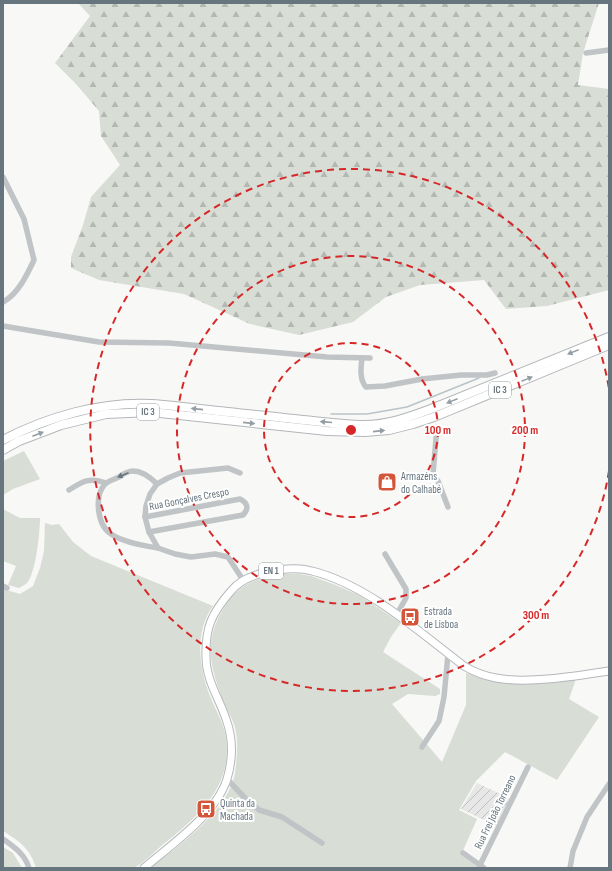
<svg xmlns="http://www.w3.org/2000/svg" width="612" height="871" font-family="'Sofia Sans Condensed',sans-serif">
<defs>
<pattern id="industrial-furrows" width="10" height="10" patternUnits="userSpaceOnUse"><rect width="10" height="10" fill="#e6e7e6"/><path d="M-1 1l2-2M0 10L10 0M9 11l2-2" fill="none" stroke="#bec0c0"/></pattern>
<pattern id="forest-firs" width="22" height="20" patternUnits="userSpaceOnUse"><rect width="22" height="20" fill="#d8ddd5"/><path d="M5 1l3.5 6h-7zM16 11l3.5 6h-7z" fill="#b3b8b2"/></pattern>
</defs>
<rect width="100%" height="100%" fill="#f8f8f6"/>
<!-- industrial -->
<path fill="url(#industrial-furrows)" d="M 477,783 L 509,798 L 509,801 L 497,826 L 461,809 Z"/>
<!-- green -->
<g fill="#d8ddd5">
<path d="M 24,451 L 40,479 L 13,489 L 3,495 L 3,461 Z"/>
<path d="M 3,509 L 20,518 L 40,518 C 40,532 36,573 27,583 C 25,585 22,586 19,588 L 8,585 L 16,566 L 3,561 Z"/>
<path d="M 45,523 L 52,525 L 59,524 L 73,542 L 91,556 L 213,606 C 194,632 199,668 210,696 C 215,709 222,720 225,733 C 236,786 196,818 160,847 C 155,852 139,867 133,868 C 127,870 116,868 109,868 C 85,868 61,868 36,868 C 30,848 19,841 3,831 L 3,589 L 20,594 L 33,586 L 40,568 L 44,551 Z"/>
<path d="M 278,574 L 299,574 L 311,576 L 333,584 L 359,595 L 401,623 L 391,637 L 383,652 L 440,689 L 440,694 L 435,696 L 408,694 L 392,704 L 442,762 L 466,705 L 466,673 L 494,682 L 513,684 L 576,679 L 569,699 L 599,717 L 557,780 L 505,752 L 476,781 L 459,810 L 477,819 L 461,855 L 479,868 L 150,868 C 179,845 221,816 233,781 C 235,776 235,770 236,766 C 237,754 238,743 236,732 C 235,724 230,715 226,707 C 212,674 202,645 222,611 C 237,585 250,581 278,574 Z"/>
<path d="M 3,847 L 13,853 L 22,868 L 3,868 Z"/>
</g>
<!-- forest -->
<path fill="url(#forest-firs)" d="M 78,3 L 599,3 L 583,53 L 578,85 L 609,89 L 609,290 L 547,306 L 506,309 L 484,280 L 420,285 L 386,297 L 353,322 L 299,335 L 250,324 L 184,294 L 99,280 L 71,268 L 71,257 L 83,225 L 91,197 L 120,165 L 101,136 L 99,111 L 76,84 L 55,63 L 90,16 Z"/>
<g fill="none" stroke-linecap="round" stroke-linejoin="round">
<!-- stream -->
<path stroke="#b8c4c7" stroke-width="1.5" d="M 331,414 L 367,414 L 407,407 L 479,378"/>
<!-- major casing -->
<g stroke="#b4b8bb" stroke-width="9">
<path id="major" d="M 144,868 C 172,844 216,814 227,779 C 233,759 233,738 226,719 C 219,698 206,680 206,657 C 205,627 212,613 231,591 C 240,580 253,575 267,572 C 281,569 298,567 312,571 C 368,585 419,632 464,666 C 474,672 485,676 496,678 C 527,684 577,676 609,671"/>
</g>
<!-- highway casing -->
<g stroke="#b3b7ba" stroke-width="10">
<g id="highway">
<path d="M 3,440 C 47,417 102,401 152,404 C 168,405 184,407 200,409 C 234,413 269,416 303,420 C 323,422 344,425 364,425 C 387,425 410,417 431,409 L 609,337"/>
<path d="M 3,450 L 19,441 L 61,425 L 106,414 L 151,412 L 327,431 L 365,432 L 389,430 L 413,424 L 434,417 L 609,345"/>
</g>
</g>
<!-- minor -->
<g stroke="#c0c4c7" stroke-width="5.5">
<path d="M 586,53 L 609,50"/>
<path d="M 3,177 L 24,219 L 34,260 C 27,275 18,294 3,302"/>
<path d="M 3,326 L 99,342 L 169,343 L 327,357 L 370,358"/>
<path d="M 362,358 C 361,367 359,379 366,387 L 385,386 L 422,379 L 461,375 L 487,375 L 495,373"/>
<path d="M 437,427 L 433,474 L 438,481 L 448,507"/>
<path d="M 240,473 L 228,468 L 180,473 L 168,478 L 157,484 L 150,494 L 146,506 L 145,517 L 149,532 L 158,548 L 175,554 L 191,557 L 215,554 L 228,557 L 243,580"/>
<path d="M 157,484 C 151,478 142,471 133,471 C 128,471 123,474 119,477 C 115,479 108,481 105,484 C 94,496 97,525 111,534 C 121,541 145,546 158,548"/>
<path d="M 69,490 C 83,481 89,477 106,483"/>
<path d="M 145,517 L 240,499 C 248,503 249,509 243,515 L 149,532"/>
<path d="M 385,554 L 406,589 L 406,598 L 397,614"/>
<path d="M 3,586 L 7,588"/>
<path d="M 422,747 L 439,721 L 444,697 L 448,654"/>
<path d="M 227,779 L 245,798 L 259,810 L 282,817 L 322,843"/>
<path d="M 3,839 C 14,847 25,854 29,868"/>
<path d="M 463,853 L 484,868"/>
<path d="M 480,865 L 528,767"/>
<path d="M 570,868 L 573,851 L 587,817 L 609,784"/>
</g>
<!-- major -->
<use href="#major" stroke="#fff" stroke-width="7"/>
<!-- highway -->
<use href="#highway" stroke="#fff" stroke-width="8"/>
</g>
<!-- one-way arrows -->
<defs><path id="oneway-solid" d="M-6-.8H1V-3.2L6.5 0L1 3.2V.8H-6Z"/></defs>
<g fill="#949ea5">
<use href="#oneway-solid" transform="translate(573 352) rotate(158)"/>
<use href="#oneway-solid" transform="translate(527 379) rotate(-22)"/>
<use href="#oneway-solid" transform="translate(452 401) rotate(158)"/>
<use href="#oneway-solid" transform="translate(197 409) rotate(-174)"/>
<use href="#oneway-solid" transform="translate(326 422) rotate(-175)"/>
<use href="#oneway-solid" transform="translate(249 423) rotate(6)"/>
<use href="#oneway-solid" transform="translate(379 431) rotate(-6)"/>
<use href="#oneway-solid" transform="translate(38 434) rotate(-21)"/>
</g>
<use fill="#66757e" href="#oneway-solid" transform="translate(123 475) rotate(157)"/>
<!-- distance rings -->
<g fill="none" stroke="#d62828" stroke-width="2" stroke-dasharray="7 5">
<circle cx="351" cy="430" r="87"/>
<circle cx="351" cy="430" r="174"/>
<path d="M609 471A261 261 0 1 1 609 389"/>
</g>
<!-- icons -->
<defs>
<g id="shop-square" transform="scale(1)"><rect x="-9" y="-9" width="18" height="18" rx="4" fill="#d4563a" stroke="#fff"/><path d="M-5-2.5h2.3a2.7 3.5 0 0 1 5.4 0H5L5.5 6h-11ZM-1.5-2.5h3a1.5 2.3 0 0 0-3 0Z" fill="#fff"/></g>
<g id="bus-square" transform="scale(1)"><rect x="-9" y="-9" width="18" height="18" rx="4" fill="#d4563a" stroke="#fff"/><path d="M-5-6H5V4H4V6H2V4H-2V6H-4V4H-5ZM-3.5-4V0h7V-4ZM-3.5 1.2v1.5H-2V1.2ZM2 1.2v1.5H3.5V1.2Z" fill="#fff"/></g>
</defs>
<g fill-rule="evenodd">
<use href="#shop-square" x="387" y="482"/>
<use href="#bus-square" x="410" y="617"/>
<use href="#bus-square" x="206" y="809"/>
</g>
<g text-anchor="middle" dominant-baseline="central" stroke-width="4" stroke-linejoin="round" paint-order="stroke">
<!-- shield labels -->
<g fill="#fff" stroke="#949ea5" stroke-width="1">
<rect x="489" y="382" width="22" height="16" rx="3"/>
<rect x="137" y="404" width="22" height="16" rx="3"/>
<rect x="259" y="563" width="24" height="16" rx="3"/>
</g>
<g font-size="10" font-weight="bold" fill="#66757e">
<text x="500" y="390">IC 3</text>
<text x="148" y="412">IC 3</text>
<text x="271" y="571">EN 1</text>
</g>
<!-- poi labels -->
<g font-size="11" fill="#66757e" stroke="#fff" text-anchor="start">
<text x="401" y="476">Armazéns<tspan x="401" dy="13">do Calhabé</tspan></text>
<text x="424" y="611">Estrada<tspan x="424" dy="13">de Lisboa</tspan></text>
<text x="220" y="803">Quinta da<tspan x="220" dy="13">Machada</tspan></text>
</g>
<!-- street labels -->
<g font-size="11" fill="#66757e" stroke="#fff">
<text transform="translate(189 499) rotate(-11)">Rua Gonçalves Crespo</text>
<text transform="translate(495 812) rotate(-64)">Rua Frei João Torreano</text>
</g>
</g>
<circle cx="351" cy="430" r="6" fill="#d62828" stroke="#fff" stroke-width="2"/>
<g font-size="12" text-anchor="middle" font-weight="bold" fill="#d62828" stroke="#fff" stroke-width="4" stroke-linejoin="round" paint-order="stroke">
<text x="438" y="434">100 m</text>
<text x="525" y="434">200 m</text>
<text x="536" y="619">300 m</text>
</g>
<!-- border -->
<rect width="612" height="871" fill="none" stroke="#66757e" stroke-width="8"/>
</svg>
